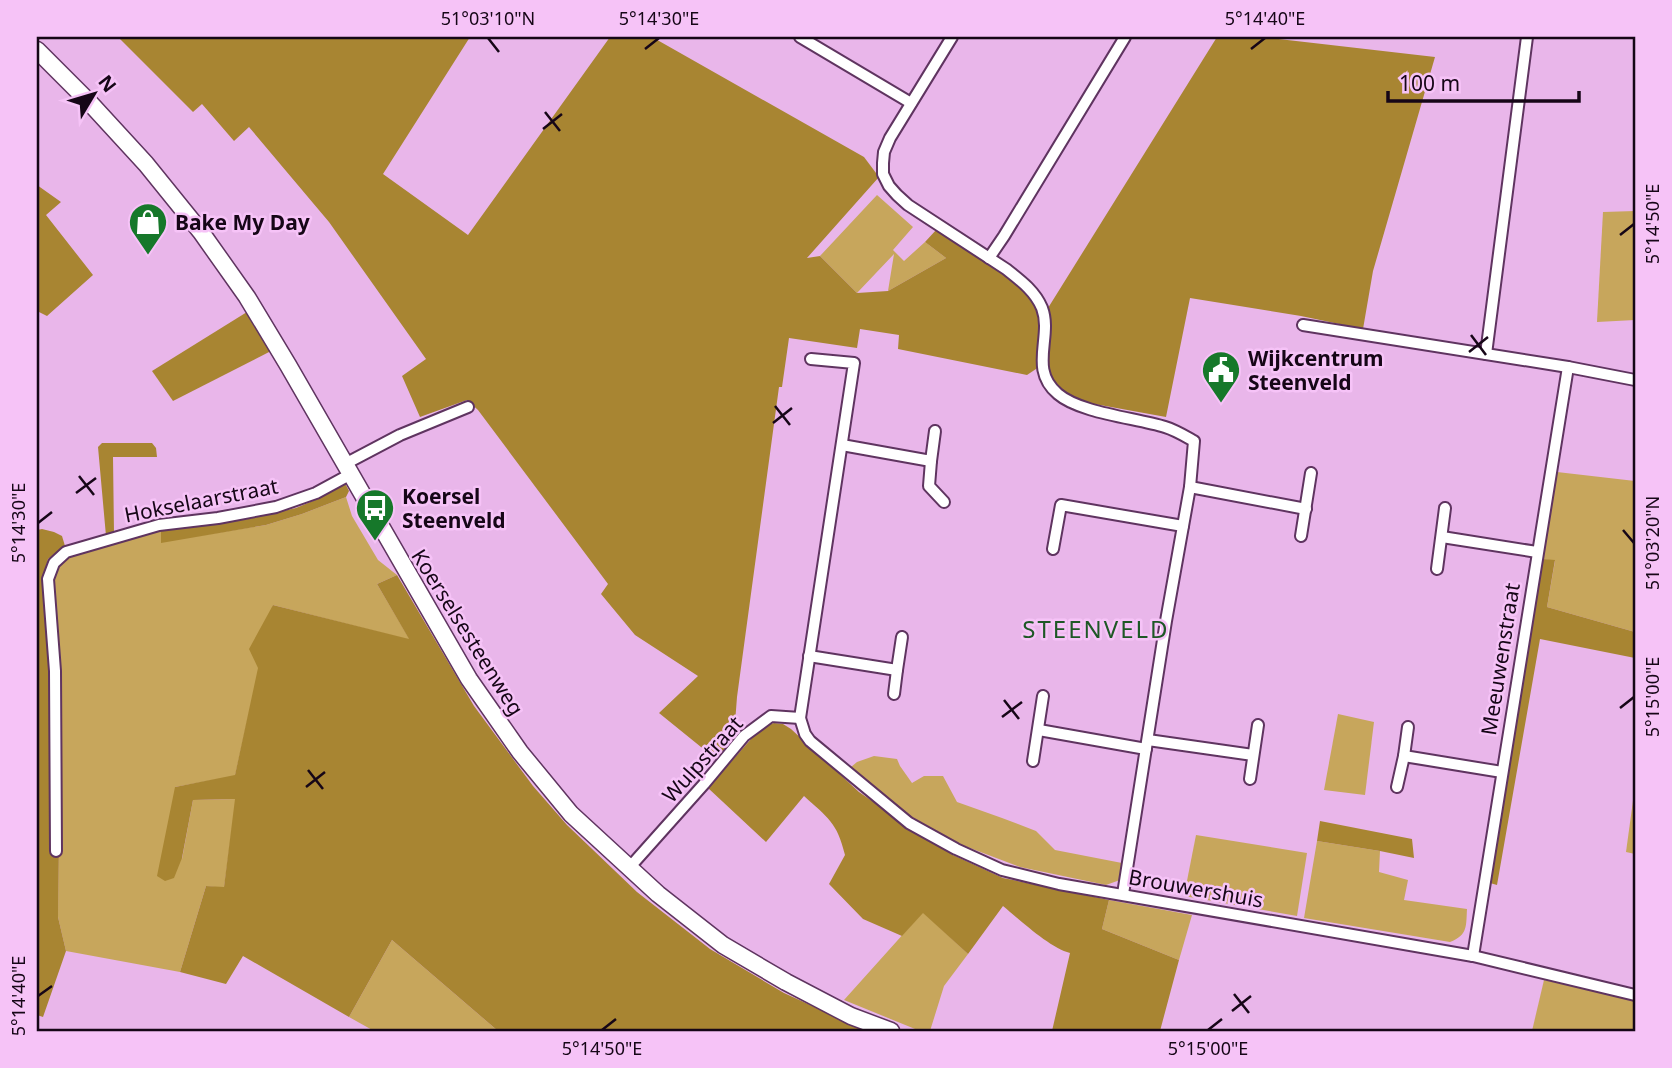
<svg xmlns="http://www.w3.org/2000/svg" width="1672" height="1068" font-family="'Noto Sans',sans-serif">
<rect width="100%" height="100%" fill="#e9b6ea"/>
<!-- green -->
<g fill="#c7a65c">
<path d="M 877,195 L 913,227 L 893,250 L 904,261 L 925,242 L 946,258 L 888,291 L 894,254 L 857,293 L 820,256 Z"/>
<path d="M 1635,211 L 1635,320 L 1597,322 L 1603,212 Z"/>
<path d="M 1557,472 L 1635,481 L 1635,632 L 1547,607 L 1555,561 L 1543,559 Z"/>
<path d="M 346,497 L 352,516 L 378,560 L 397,575 L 377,584 L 410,640 L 273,605 L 235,776 L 175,787 L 182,859 L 193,800 L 236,799 L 224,888 L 206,886 L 180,972 L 66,951 L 58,917 L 60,671 L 54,579 L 59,566 L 69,557 L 161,529 L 161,542 L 266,525 L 302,514 Z"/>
<path d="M 1338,714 L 1374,722 L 1365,795 L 1324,790 Z"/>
<path d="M 874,756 L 897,759 L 900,766 L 912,783 L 924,776 L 943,776 L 957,802 L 1002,818 L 1036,831 L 1055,850 L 1122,863 L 1120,880 L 1106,885 L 1020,867 L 962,845 L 910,816 L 851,767 L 857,762 Z"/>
<path d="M 1635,786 L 1635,854 L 1626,852 Z"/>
<path d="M 1196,835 L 1307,853 L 1297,916 L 1184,896 Z"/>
<path d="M 1317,841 L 1380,851 L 1379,872 L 1408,880 L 1404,900 L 1467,909 C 1466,926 1468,935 1450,942 L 1304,918 Z"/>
<path d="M 1109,900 L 1192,915 L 1179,960 L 1102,929 Z"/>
<path d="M 923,912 L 968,954 L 944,986 L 930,1031 L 920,1031 L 844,1000 Z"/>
<path d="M 392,940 L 498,1031 L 374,1031 L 349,1017 Z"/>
<path d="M 1544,980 L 1635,1000 L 1635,1031 L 1532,1031 Z"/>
</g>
<!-- forest -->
<g fill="#a88532">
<path d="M 118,37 L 470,37 L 383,174 L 468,235 L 610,37 L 652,37 L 864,157 L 879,177 L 807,258 L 820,256 L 857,293 L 888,291 L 946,258 L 925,242 L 937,229 L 1015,281 L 1027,292 L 1034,304 L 1039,316 L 1039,367 L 1027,375 L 898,349 L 899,335 L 860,329 L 857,348 L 789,338 L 782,387 L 779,387 L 737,697 L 735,723 L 738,736 L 717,760 L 659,713 L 698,676 L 635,635 L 601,594 L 608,584 L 478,410 L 467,400 L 420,417 L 402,376 L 426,359 L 329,222 L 249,127 L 234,141 L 202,104 L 193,112 Z"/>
<path d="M 1217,37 L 1262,37 L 1435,57 L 1373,271 L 1363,329 L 1301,316 L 1190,298 L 1166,417 L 1078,401 C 1034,378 1052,348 1048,308 Z"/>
<path d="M 37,185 L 61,202 L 46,215 L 93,275 L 47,316 L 37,311 Z"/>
<path d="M 247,312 L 271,351 L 173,401 L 152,371 Z"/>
<path d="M 102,443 L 152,443 L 156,448 L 157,457 L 113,457 L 114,533 L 106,536 L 98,447 Z"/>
<path d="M 342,484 L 346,485 L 349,491 L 346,497 L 302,514 L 266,525 L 161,543 L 161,529 L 189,528 L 248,519 L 296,508 L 315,500 Z"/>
<path d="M 42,529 L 54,532 L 62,536 L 65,546 L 48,559 L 43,579 L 50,673 L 50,838 L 59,839 L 58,917 L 66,951 L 43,1017 L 37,1015 L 37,797 L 38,780 L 37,759 L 37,530 Z"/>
<path d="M 1543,559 L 1555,560 L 1547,607 L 1635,632 L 1635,658 L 1540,639 L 1497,885 L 1490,883 Z"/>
<path d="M 397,575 L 474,706 L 533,786 L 567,825 L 637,892 L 710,949 L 784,993 L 867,1031 L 498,1031 L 392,940 L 349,1017 L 243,956 L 226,984 L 180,972 L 206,886 L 224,887 L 235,799 L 193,800 L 182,858 L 174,878 L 165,881 L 157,876 L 175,787 L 235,775 L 258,668 L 249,649 L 273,605 L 409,639 L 377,584 Z"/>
<path d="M 774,723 L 783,724 L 791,729 L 859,792 L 898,819 L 953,855 L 1003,878 L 1109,900 L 1102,929 L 1179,960 L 1160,1031 L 1052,1031 L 1070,953 C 1050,948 1020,920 1003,906 L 968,954 L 923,913 L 902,936 L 863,919 L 829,884 L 845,855 C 837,822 828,818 804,796 L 766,842 L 708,788 L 759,730 L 767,725 Z"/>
<path d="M 1320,821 L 1412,839 L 1414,858 L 1380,851 L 1317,841 Z"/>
</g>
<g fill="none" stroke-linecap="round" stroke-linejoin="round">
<!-- street casing -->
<g stroke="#5f3460" stroke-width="14">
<g id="street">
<path d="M 800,37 L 911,103"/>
<path d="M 952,37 L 890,138 L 884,152 L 883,163 L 883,174 L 889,186 L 897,195 L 908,205 L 1006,269 C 1020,280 1035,291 1042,308 C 1053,337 1028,369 1058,394 C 1080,413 1136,418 1165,427 C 1175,430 1185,436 1194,441 L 1190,487 L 1166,621 L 1123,894"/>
<path d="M 989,258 L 1004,236 L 1125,37"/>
<path d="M 1303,325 L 1568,367 L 1635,380"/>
<path d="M 1486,354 L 1527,37"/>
<path d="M 842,445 L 931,461 L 935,431"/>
<path d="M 931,461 L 929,486 L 944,502"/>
<path d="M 345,464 L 400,435 L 468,407"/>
<path d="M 1190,487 L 1306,509"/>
<path d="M 1301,536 L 1311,473"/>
<path d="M 1442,537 L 1537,552"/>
<path d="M 1053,549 L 1061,505 L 1183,526"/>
<path d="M 1437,569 L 1445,508"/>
<path d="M 809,656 L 897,670 L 902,637"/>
<path d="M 894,694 L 897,670"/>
<path d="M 800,718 L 805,734 L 810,741 L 909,823 L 956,849 L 1002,870 L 1059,884 L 1473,956 L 1635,995"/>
<path d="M 1039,730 L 1146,749"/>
<path d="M 1148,740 L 1253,755"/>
<path d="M 1404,756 L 1408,727"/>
<path d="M 1033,761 L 1043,696"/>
<path d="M 1250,779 L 1258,725"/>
<path d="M 1397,787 L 1404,756 L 1502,772"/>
<path d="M 56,851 L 55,671 L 48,579 L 54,563 L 66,552 L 159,525 L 218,518 L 276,507 L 316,493 L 351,474"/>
<path d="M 629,868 L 704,784 L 744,736 L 771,716 L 800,718 L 854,363 L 811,359"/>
<path d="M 1473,956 L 1568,367"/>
</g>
</g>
<!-- secondary casing -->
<g stroke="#5f3460" stroke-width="19">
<path id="secondary" d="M 37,50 L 90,103 L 146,164 L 201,232 L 247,297 L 288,365 L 469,679 L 520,752 L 571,814 L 658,894 L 723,945 L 786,982 L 851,1016 L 891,1031"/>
</g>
<!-- street -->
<use href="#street" stroke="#fff" stroke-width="10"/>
<!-- secondary -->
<use href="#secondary" stroke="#fff" stroke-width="16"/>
</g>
<!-- ticks -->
<path fill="none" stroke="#160617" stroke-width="2.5" d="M 488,38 L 499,52M 645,49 L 659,38M 1251,49 L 1265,38M 545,112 L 560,131M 543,129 L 562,114M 1620,235 L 1634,224M 1471,335 L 1486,355M 1469,352 L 1488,337M 775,406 L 790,425M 773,423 L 792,408M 79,476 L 94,495M 76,493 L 96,478M 38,523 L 52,512M 1623,530 L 1634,543M 1004,700 L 1019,719M 1620,708 L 1634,697M 1002,717 L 1022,702M 308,770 L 323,789M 306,787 L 325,772M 1234,994 L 1249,1013M 38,996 L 52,986M 1232,1011 L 1251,996M 602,1030 L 616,1019M 1208,1030 L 1222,1019"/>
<!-- icons -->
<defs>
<g id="shop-pin" transform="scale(2.0125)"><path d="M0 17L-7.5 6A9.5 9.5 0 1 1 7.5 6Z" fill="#16782a" stroke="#f6c3f7"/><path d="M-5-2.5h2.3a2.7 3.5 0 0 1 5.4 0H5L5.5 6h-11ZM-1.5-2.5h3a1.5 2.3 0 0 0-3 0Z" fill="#fff"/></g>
<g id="civic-pin" transform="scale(2.0125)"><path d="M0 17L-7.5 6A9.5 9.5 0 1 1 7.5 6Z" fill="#16782a" stroke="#f6c3f7"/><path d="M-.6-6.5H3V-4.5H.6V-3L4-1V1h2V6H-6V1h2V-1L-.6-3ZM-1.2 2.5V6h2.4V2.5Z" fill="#fff"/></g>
<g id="bus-pin" transform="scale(2.0125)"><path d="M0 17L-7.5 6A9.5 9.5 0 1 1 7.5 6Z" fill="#16782a" stroke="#f6c3f7"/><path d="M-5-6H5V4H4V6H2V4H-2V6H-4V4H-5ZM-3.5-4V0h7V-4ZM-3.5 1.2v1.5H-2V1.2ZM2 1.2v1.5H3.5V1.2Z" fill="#fff"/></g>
</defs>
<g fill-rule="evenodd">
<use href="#shop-pin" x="148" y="222"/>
<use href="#civic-pin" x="1221" y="370"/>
<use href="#bus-pin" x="375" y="508"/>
</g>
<g text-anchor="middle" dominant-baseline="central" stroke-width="5" stroke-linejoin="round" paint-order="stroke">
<!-- poi labels -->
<g font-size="21" font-weight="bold" fill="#160617" stroke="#f6c3f7" text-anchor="start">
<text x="175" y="222">Bake My Day</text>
<text x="1248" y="358">Wijkcentrum<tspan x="1248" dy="24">Steenveld</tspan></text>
<text x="402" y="496">Koersel<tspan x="402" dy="24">Steenveld</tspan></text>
</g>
<!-- street labels -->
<g font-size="21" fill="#160617" stroke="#f6c3f7">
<text transform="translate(201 500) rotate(-11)">Hokselaarstraat</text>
<text transform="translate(468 632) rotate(58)">Koerselsesteenweg</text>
<text transform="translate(1500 659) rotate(-81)">Meeuwenstraat</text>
<text transform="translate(702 759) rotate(-48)">Wulpstraat</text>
<text transform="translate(1196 888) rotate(10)">Brouwershuis</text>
</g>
<!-- quarter labels -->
<g font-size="24" letter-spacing="2" fill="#1e5826" stroke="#f6c3f7">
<text x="1096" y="628">STEENVELD</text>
</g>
</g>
<!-- border -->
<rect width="1672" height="1068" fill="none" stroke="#f6c3f7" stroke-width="77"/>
<!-- north arrow -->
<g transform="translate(94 94) rotate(52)" stroke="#f6c3f7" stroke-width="5" paint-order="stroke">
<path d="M0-5L12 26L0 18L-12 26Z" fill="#160617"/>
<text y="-10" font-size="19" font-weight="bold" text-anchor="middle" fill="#160617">N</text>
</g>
<!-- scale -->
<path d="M1388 91v10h191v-10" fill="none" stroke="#160617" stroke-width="3.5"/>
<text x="1399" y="91" font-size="21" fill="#160617" stroke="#f6c3f7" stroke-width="5" paint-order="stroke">100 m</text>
<rect x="38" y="38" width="1596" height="992" fill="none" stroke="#160617" stroke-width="2.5"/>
<g font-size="18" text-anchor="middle" fill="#160617">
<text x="488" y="25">51°03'10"N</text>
<text x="659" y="25">5°14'30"E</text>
<text x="1265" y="25">5°14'40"E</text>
<text transform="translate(1653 224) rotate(-90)" y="6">5°14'50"E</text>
<text transform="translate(19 523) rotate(-90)" y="6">5°14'30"E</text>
<text transform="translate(1653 543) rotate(-90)" y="6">51°03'20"N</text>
<text transform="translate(1653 697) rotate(-90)" y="6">5°15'00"E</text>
<text transform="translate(19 996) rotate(-90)" y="6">5°14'40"E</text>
<text x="602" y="1055">5°14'50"E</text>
<text x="1208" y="1055">5°15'00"E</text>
</g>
</svg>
